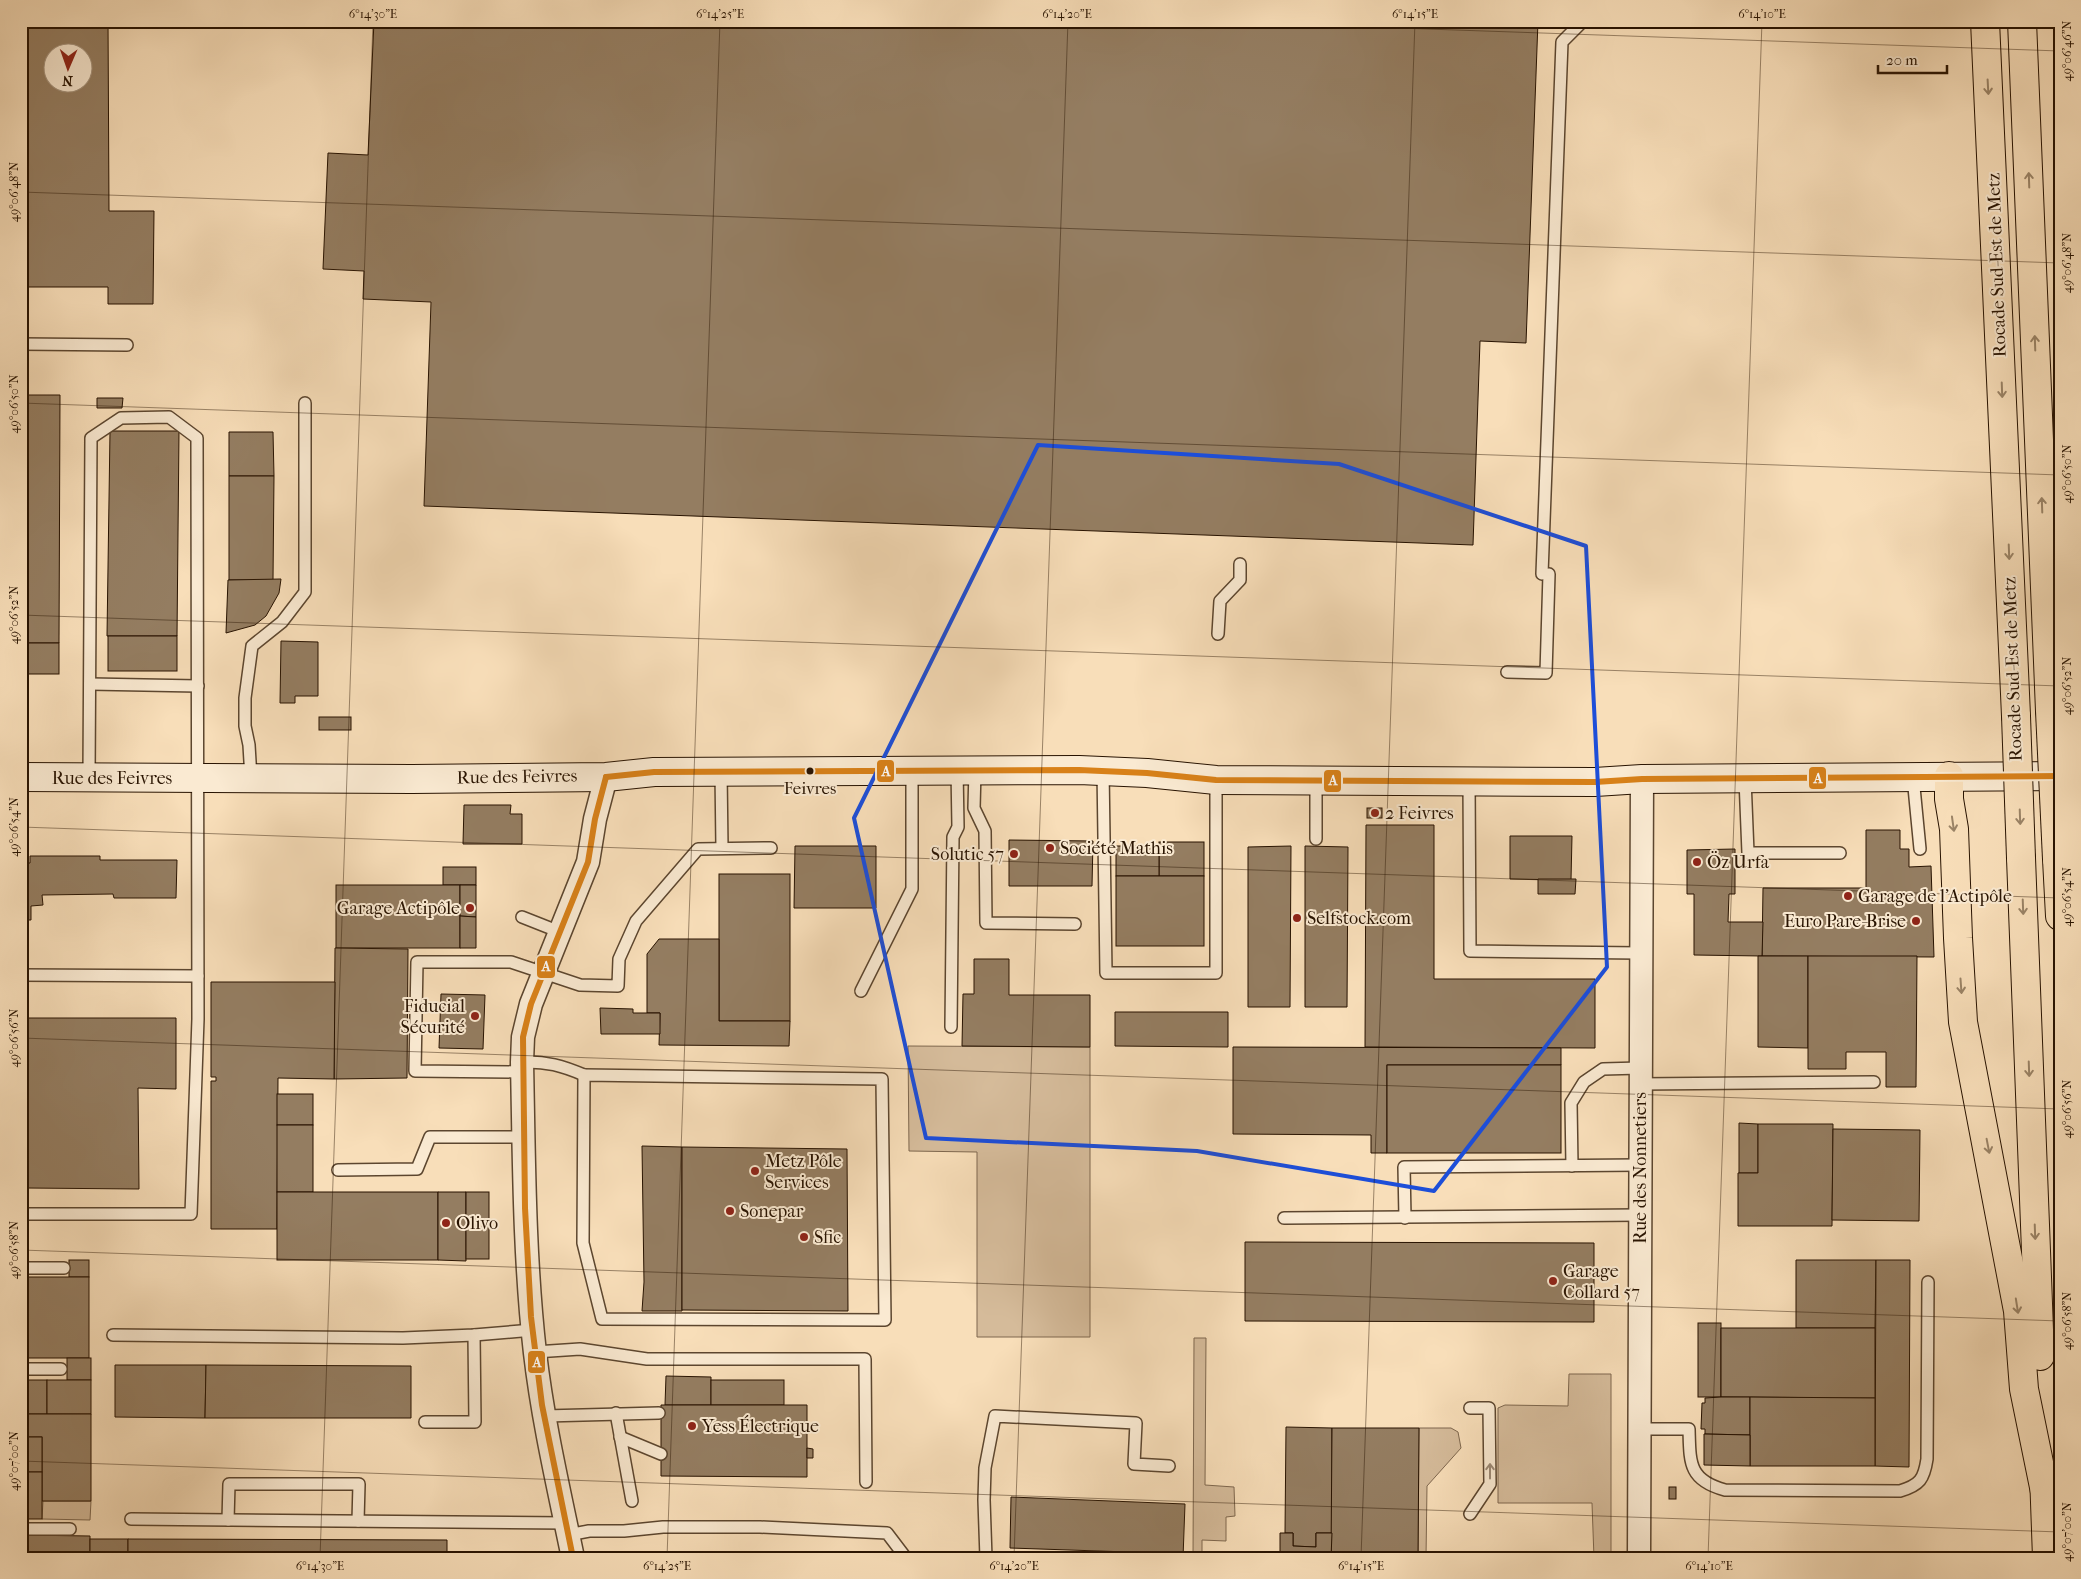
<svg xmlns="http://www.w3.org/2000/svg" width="2081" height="1579" font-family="'IM FELL French Canon',serif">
<rect width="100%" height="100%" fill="#f8deb9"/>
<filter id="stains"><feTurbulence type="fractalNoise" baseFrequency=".004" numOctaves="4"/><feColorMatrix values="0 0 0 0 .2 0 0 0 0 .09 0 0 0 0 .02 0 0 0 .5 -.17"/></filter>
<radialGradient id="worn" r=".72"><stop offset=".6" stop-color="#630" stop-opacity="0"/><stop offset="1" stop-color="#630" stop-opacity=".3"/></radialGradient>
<!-- green -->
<g fill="#d5bb9a" stroke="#7e674e">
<path d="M 908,1046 L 1090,1047 L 1090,1337 L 977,1337 L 977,1152 L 909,1151 Z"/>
<path d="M 1194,1338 L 1206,1338 L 1205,1485 L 1234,1487 L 1235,1516 L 1226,1517 L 1226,1541 L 1202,1540 L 1202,1558 L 1193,1558 Z"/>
<path d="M 1569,1374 L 1611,1374 L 1611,1558 L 1594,1558 L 1592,1503 L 1498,1503 L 1498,1408 L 1505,1405 L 1568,1406 Z"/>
<path d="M 1419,1428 L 1451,1428 L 1458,1432 L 1461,1448 L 1427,1486 L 1426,1558 L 1418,1558 Z"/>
<path d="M 43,1501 L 91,1501 L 90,1520 L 42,1519 Z"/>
</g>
<!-- building -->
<g fill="#947d61" stroke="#281301" fill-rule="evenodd">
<path d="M 21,21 L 108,21 L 109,211 L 154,211 L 153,304 L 108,304 L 108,287 L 21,287 ZM 52,52 L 82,52 L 82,82 L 52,82 Z"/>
<path d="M 374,21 L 1538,21 L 1526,343 L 1480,341 L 1473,545 L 424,506 L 431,302 L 363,299 L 364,271 L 323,269 L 328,153 L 368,155 Z"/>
<path d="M 21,395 L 60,395 L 59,643 L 21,643 Z"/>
<path d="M 97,398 L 123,398 L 122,408 L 97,408 Z"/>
<path d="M 110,431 L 179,431 L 177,636 L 107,636 Z"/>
<path d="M 229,432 L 273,432 L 274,476 L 229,476 Z"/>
<path d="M 229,476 L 274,476 L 273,580 L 229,580 Z"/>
<path d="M 281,579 L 279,593 L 266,616 L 255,625 L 226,633 L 228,580 Z"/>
<rect x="108" y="636" width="69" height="35"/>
<path d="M 281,641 L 318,642 L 318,696 L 295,696 L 295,703 L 280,703 Z"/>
<rect x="21" y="643" width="38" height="31"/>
<rect x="319" y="717" width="32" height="13"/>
<path d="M 464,805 L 511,805 L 510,814 L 522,814 L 522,844 L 463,844 Z"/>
<rect x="1367" y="808" width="15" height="10"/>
<path d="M 1366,825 L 1434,825 L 1434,979 L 1595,979 L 1595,1048 L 1365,1047 Z"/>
<path d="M 1866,830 L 1900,830 L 1900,849 L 1909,849 L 1909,867 L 1931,866 L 1934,957 L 1762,956 L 1763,888 L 1866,888 Z"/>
<path d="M 1510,836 L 1572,836 L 1571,880 L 1510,879 Z"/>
<path d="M 1009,840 L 1093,841 L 1092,886 L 1009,886 Z"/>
<rect x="1159" y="842" width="45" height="34"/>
<path d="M 795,846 L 876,846 L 876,908 L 794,908 Z"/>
<rect x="1116" y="846" width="43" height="30"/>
<path d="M 1291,846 L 1290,1007 L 1248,1007 L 1248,847 Z"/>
<path d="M 1305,846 L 1348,847 L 1347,1007 L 1305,1007 Z"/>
<path d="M 1735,849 L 1735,894 L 1729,894 L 1728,922 L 1763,922 L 1762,956 L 1694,955 L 1694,894 L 1687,894 L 1687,850 Z"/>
<path d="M 30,856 L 100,856 L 100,860 L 177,860 L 176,898 L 114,898 L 113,894 L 42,895 L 43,905 L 31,906 L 31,920 L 21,920 L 21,863 L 30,863 Z"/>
<rect x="443" y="867" width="33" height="18"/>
<rect x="719" y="874" width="71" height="147"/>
<rect x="1116" y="876" width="88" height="70"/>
<path d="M 1538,879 L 1576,879 L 1575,894 L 1538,894 Z"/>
<rect x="336" y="885" width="124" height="63"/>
<path d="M 460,885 L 476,885 L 476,917 L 460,916 Z"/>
<path d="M 460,916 L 476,917 L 476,948 L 460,948 Z"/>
<path d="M 659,939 L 719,939 L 719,1021 L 790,1021 L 789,1046 L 659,1045 L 660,1013 L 647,1013 L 647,954 Z"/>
<path d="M 335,948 L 408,949 L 407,1078 L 334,1079 Z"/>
<path d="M 1758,956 L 1808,956 L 1808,1048 L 1758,1047 Z"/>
<path d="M 1808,956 L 1917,956 L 1916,1087 L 1886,1087 L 1886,1052 L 1846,1052 L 1846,1069 L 1808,1069 Z"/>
<path d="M 974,959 L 1009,959 L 1009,995 L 1090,995 L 1090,1047 L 962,1046 L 963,994 L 974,994 Z"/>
<path d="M 211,982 L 335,982 L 334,1079 L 278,1078 L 277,1229 L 211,1229 L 211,1081 L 216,1081 L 216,1077 L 211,1077 Z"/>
<path d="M 441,994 L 485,995 L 483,1049 L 439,1048 Z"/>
<path d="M 600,1008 L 633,1009 L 633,1013 L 660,1013 L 660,1034 L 601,1034 Z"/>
<path d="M 1115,1012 L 1228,1012 L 1228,1047 L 1115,1046 Z"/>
<path d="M 21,1018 L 176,1018 L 176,1089 L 138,1088 L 139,1189 L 27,1188 L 28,1088 L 21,1088 Z"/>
<path d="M 1233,1047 L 1561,1048 L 1561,1065 L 1387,1065 L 1387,1153 L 1371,1153 L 1371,1135 L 1233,1134 Z"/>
<rect x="1387" y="1065" width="174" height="88"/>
<rect x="277" y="1094" width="36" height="31"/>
<path d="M 1739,1123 L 1758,1124 L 1758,1173 L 1739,1173 Z"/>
<path d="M 1758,1124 L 1833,1124 L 1832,1226 L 1738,1226 L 1738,1173 L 1758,1173 Z"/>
<rect x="277" y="1125" width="36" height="67"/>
<path d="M 1833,1129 L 1920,1130 L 1919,1221 L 1832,1220 Z"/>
<path d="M 642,1146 L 682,1147 L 682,1311 L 642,1311 L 644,1282 Z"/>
<path d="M 682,1147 L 847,1149 L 848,1311 L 682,1310 Z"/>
<rect x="277" y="1192" width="161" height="68"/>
<path d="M 438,1192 L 466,1192 L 466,1261 L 438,1260 Z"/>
<rect x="466" y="1192" width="23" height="67"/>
<path d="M 1245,1242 L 1594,1243 L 1594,1322 L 1245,1321 Z"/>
<rect x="69" y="1260" width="20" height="17"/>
<path d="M 1796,1260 L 1876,1260 L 1875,1328 L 1796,1328 Z"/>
<path d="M 1876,1260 L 1910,1260 L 1909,1467 L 1875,1466 Z"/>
<rect x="21" y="1277" width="68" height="81"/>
<rect x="1698" y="1323" width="23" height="74"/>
<path d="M 1721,1328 L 1875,1328 L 1875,1398 L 1721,1397 Z"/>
<rect x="67" y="1358" width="24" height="22"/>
<path d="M 115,1365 L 206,1365 L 205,1418 L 115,1417 Z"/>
<path d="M 206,1365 L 411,1366 L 411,1418 L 205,1418 Z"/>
<path d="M 666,1376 L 711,1377 L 711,1405 L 665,1405 Z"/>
<rect x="21" y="1380" width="26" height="34"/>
<rect x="47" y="1380" width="44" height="34"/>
<rect x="711" y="1380" width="73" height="25"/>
<path d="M 1721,1397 L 1750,1397 L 1750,1435 L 1705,1434 L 1705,1429 L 1701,1429 L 1702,1403 L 1705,1403 L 1705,1398 Z"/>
<path d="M 1750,1397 L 1875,1398 L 1875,1466 L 1750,1466 Z"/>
<path d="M 661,1405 L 807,1405 L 807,1477 L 661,1476 Z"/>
<path d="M 25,1414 L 91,1414 L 91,1501 L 42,1501 L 42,1437 L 25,1437 Z"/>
<path d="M 1286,1427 L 1332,1428 L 1332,1533 L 1316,1533 L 1316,1547 L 1293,1546 L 1293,1533 L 1285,1533 Z"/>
<path d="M 1332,1428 L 1419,1428 L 1418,1558 L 1331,1558 Z"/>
<path d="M 1704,1434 L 1750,1435 L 1750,1466 L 1704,1465 Z"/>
<rect x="21" y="1437" width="21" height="35"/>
<path d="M 807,1448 L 813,1449 L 813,1458 L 807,1458 Z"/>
<rect x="21" y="1472" width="21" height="47"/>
<rect x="1669" y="1487" width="7" height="12"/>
<path d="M 1011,1497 L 1185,1504 L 1183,1558 L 1158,1558 L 1158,1553 L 1010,1548 Z"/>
<path d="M 1280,1533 L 1293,1533 L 1293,1546 L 1316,1547 L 1316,1533 L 1332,1533 L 1331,1558 L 1280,1558 Z"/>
<path d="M 21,1535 L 90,1536 L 90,1558 L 21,1558 Z"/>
<rect x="90" y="1539" width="38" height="19"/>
<path d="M 128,1539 L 447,1540 L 447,1558 L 128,1558 Z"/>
<rect x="684" y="1556" width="56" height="2"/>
</g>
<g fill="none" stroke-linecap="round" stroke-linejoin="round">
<!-- lane casing -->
<g stroke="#5c462f" stroke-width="14">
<g id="lane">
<path d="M 21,344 L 127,345"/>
<path d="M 1542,574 L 1562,42 L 1581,23"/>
<path d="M 1218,634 L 1220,601 L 1240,580 L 1240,564"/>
<path d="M 1507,672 L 1546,673 L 1549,574"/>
<path d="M 90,684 L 198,686"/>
<path d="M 975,770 L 974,808 L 985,831 L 986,923 L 1075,924"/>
<path d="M 1103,770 L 1106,973 L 1216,973 L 1216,780"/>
<path d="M 721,772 L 722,848"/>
<path d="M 1913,777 L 1920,849"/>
<path d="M 251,778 L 249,745 L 245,726 L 245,698 L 252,646 L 282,622 L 305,592 L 305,403"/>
<path d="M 1745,779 L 1748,853 L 1840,853"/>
<path d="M 1469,782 L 1470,951 L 1640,953"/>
<path d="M 1316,839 L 1316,781"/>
<path d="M 522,917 L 560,932"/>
<path d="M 21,975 L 198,976"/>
<path d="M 861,991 L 912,889 L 912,771"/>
<path d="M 951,1027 L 953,837 L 958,827 L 957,770"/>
<path d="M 522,1062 C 546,1061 563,1066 584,1075"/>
<path d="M 522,1072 L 415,1071 L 417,962 L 511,962 L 580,985 L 618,986 L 619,959 L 636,921 L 698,849 L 771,848"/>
<path d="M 584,1075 L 882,1079 L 885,1320 L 602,1319 L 583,1243 Z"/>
<path d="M 1640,1084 L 1874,1082"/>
<path d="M 1572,1166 L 1571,1103 L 1584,1082 L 1603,1069 L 1640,1068"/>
<path d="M 338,1170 L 417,1169 L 430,1137 L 523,1137"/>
<path d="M 21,1214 L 191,1214 L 198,1019 L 197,438 L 169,417 L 121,418 L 91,438 L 89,777"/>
<path d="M 1284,1218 L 1639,1215"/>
<path d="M 1405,1218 L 1404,1167 L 1639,1165"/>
<path d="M 21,1268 L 64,1268"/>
<path d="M 113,1335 L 403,1338 L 474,1335 L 533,1330"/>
<path d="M 535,1352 L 580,1349 L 647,1359 L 865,1359 L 866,1482"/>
<path d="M 21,1369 L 61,1369"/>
<path d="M 616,1413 L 632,1501"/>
<path d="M 545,1416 L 659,1413"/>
<path d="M 425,1422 L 475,1422 L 474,1335"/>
<path d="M 1639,1429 L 1689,1429 C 1690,1462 1688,1480 1725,1490 L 1900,1491 C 1920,1485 1924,1479 1927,1459 L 1928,1282"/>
<path d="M 620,1437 L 661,1454"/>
<path d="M 1470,1514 L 1490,1484 L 1489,1408 L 1470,1408"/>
<path d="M 131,1519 L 566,1523"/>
<path d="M 228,1520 L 229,1484 L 359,1484 L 358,1521"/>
<path d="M 21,1529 L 70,1529"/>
<path d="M 568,1535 L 589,1531 L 624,1531 L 663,1527 L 760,1527 L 887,1533 L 906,1558"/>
<path d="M 986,1558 L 984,1500 L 985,1468 L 995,1416 L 1136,1423 L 1134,1464 L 1169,1466"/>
</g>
</g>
<!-- street casing -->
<g stroke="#5c462f" stroke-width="25">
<g id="street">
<path d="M 573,1558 C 559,1490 543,1422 535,1353 C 524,1256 524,1159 522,1062 L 523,1037 L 531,1004 L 588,862 L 595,819 L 606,777"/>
<path d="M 1639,1558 L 1642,779"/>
</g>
</g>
<!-- secondary casing -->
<g stroke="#281301" stroke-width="30">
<path id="secondary" d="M 21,777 L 412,779 L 606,777 L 654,772 L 1079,770 L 1147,773 L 1216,780 L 1595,782 L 1642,779 L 2060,776"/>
</g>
<!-- highway casing -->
<g stroke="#281301" stroke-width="30">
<g id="highway">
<path d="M 1985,21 L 2016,716"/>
<path d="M 2022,21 L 2050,711"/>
<path d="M 1949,776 L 1949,799 L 1954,829 L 1958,938 L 1963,1022 L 2018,1311 L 2024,1389 L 2045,1492"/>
<path d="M 2021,858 L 2040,1356"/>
<path d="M 2057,859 L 2060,916"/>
<path d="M 2044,1474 L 2047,1558"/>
</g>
</g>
<!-- lane -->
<use href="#lane" stroke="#faead2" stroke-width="11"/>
<!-- street -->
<use href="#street" stroke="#faead2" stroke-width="22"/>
<!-- secondary -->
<use href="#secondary" stroke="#faead2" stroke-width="28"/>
<!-- highway -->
<use href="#highway" stroke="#f8deb9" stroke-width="28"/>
<!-- highway-bridge casing -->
<g stroke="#281301" stroke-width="30" stroke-linecap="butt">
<g id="highway-bridge">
<path d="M 2050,711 L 2057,859"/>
<path d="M 2016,716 L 2021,858"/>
</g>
</g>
<!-- highway-bridge -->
<use href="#highway-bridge" stroke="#f8deb9" stroke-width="28"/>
<!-- bus-1 casing -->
<g stroke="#faead2" stroke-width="10">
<g id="bus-1">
<path d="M 606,777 L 654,772 L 1079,770 L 1147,773 L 1216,780 L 1595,782 L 1642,779 L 2060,776"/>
<path d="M 573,1558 L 542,1405 L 531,1317 L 525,1208 L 523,1037 L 531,1004 L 588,862 L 595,819 L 606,777"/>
</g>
</g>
<!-- bus-1 -->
<use href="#bus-1" stroke="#d88119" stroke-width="6"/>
</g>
<!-- one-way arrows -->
<defs><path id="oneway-shaft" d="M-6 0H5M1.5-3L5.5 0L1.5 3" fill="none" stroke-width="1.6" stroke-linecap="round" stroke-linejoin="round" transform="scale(1.25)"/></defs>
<g stroke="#9a8366">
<use href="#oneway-shaft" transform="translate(1988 87) rotate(87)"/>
<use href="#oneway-shaft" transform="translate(2029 180) rotate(-92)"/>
<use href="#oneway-shaft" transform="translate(2035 343) rotate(-92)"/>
<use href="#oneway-shaft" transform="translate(2002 390) rotate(88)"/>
<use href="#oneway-shaft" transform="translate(2042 505) rotate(-92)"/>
<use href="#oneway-shaft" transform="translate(2009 552) rotate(88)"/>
<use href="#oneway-shaft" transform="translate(2020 817) rotate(88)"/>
<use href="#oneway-shaft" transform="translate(1953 824) rotate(82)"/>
<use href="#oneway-shaft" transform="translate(2023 907) rotate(88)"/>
<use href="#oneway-shaft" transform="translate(1961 986) rotate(86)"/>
<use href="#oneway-shaft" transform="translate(2029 1069) rotate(88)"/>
<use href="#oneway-shaft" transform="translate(1988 1146) rotate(79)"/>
<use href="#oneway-shaft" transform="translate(2035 1232) rotate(88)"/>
<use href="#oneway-shaft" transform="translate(2017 1306) rotate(81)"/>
</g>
<use stroke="#9c8974" href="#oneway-shaft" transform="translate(1490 1471) rotate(-90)"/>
<!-- marked area -->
<path fill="none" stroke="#1d4ed8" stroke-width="4" stroke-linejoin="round" d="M 1038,445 L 1339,464 L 1586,546 L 1607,967 L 1434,1191 L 1197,1151 L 926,1138 L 854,818 Z"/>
<!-- ticks -->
<path fill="none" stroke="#281301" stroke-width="1" stroke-opacity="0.45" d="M 1196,21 L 2060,51M 21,159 L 26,21M 21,192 L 2060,263M 21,403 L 2060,475M 21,615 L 2060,686M 21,827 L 2060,898M 21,1038 L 2060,1109M 21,1250 L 2060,1321M 21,1461 L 2060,1532M 320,1558 L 373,21M 667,1558 L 720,21M 1014,1558 L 1068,21M 1361,1558 L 1415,21M 1708,1558 L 1762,21M 2056,1558 L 2060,1440"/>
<!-- markers -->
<circle fill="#281301" stroke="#faead2" stroke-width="2" cx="810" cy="771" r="4.5"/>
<g fill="#8f2418" stroke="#faead2" stroke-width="2">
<circle cx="1375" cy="813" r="5"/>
<circle cx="1050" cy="848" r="5"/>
<circle cx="1014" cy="854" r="5"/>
<circle cx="1697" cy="862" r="5"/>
<circle cx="1848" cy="896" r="5"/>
<circle cx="470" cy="908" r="5"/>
<circle cx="1297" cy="918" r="5"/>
<circle cx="1916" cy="921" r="5"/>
<circle cx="475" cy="1016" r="5"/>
<circle cx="755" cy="1171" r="5"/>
<circle cx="730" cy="1211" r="5"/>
<circle cx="446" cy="1223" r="5"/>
<circle cx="804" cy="1237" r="5"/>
<circle cx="1553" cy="1281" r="5"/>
<circle cx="692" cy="1426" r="5"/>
</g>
<g text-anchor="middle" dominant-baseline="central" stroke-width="4" stroke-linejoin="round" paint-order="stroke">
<!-- bus labels -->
<g font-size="17" fill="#281301" stroke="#faead2">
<text x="810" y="788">Feivres</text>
</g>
<!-- street labels -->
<g font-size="18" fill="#281301" stroke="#faead2">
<text transform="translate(1997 265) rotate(-92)">Rocade Sud-Est de Metz</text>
<text transform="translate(2013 669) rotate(-92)">Rocade Sud-Est de Metz</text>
<text transform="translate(517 777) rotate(-1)">Rue des Feivres</text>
<text x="112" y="778">Rue des Feivres</text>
<text transform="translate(1640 1168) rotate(-90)">Rue des Nonnetiers</text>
</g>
<!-- poi labels -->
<g font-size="18" fill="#281301" stroke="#faead2" text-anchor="start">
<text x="1385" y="813">2 Feivres</text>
<text x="1060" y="848">Société Mathis</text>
<text x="1004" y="854" text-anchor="end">Solutic 57</text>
<text x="1707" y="862">Öz Urfa</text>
<text x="1858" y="896">Garage de l'Actipôle</text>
<text x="460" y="908" text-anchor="end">Garage Actipôle</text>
<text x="1307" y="918">Selfstock.com</text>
<text x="1906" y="921" text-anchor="end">Euro Pare-Brise</text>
<text x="465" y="1006" text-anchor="end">Fiducial<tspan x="465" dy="21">Sécurité</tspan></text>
<text x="765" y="1161">Metz Pôle<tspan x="765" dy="21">Services</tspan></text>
<text x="740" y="1211">Sonepar</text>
<text x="456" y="1223">Olivo</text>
<text x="814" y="1237">Sfic</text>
<text x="1563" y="1271">Garage<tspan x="1563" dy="21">Collard 57</tspan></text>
<text x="702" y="1426">Yess Électrique</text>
</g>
</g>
<g stroke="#faead2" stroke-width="2">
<rect x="876" y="759" width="19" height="24" rx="5" fill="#d88119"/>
<rect x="1808" y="766" width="19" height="24" rx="5" fill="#d88119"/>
<rect x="1323" y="769" width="19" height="24" rx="5" fill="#d88119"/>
<rect x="536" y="955" width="20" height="24" rx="5" fill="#d88119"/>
<rect x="527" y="1350" width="19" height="24" rx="5" fill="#d88119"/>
</g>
<g font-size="14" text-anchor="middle" font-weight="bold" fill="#fff">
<text x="886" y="776">A</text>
<text x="1818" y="783">A</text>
<text x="1333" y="785">A</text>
<text x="546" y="971">A</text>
<text x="537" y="1367">A</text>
</g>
<!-- margin -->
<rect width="2081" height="1579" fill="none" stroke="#f8deb9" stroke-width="55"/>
<!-- north arrow -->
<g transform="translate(68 68) rotate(182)"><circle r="24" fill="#faead2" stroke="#a6947e"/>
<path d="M0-4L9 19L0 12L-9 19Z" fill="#8f2418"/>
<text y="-8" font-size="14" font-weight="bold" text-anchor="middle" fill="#281301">N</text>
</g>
<!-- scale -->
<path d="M1878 65v8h69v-8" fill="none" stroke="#281301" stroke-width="2.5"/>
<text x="1886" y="65" font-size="15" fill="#281301" stroke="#faead2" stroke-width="4" paint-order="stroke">20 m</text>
<rect x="28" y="28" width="2026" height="1524" fill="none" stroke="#281301" stroke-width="2"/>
<g font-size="12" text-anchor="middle" fill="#281301">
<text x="373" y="18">6°14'30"E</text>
<text x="720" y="18">6°14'25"E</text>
<text x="1067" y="18">6°14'20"E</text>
<text x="1415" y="18">6°14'15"E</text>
<text x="1762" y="18">6°14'10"E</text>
<text transform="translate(2067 51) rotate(-90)" y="4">49°06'46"N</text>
<text transform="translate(14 192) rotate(-90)" y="4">49°06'48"N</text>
<text transform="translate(2067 263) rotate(-90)" y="4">49°06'48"N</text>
<text transform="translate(14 404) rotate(-90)" y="4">49°06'50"N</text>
<text transform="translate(2067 474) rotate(-90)" y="4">49°06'50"N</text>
<text transform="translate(14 615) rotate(-90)" y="4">49°06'52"N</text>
<text transform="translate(2067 686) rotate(-90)" y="4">49°06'52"N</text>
<text transform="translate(14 827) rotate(-90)" y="4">49°06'54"N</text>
<text transform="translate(2067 897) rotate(-90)" y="4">49°06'54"N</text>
<text transform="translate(14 1038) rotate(-90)" y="4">49°06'56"N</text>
<text transform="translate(2067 1109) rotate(-90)" y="4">49°06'56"N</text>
<text transform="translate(14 1250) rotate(-90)" y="4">49°06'58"N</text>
<text transform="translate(2067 1321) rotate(-90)" y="4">49°06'58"N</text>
<text transform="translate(14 1461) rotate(-90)" y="4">49°07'00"N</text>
<text transform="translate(2067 1532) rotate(-90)" y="4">49°07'00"N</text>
<text x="320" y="1570">6°14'30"E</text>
<text x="667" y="1570">6°14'25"E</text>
<text x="1014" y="1570">6°14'20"E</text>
<text x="1361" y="1570">6°14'15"E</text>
<text x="1709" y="1570">6°14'10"E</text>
</g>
<rect width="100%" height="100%" filter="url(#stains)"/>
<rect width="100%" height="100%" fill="url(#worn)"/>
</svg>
